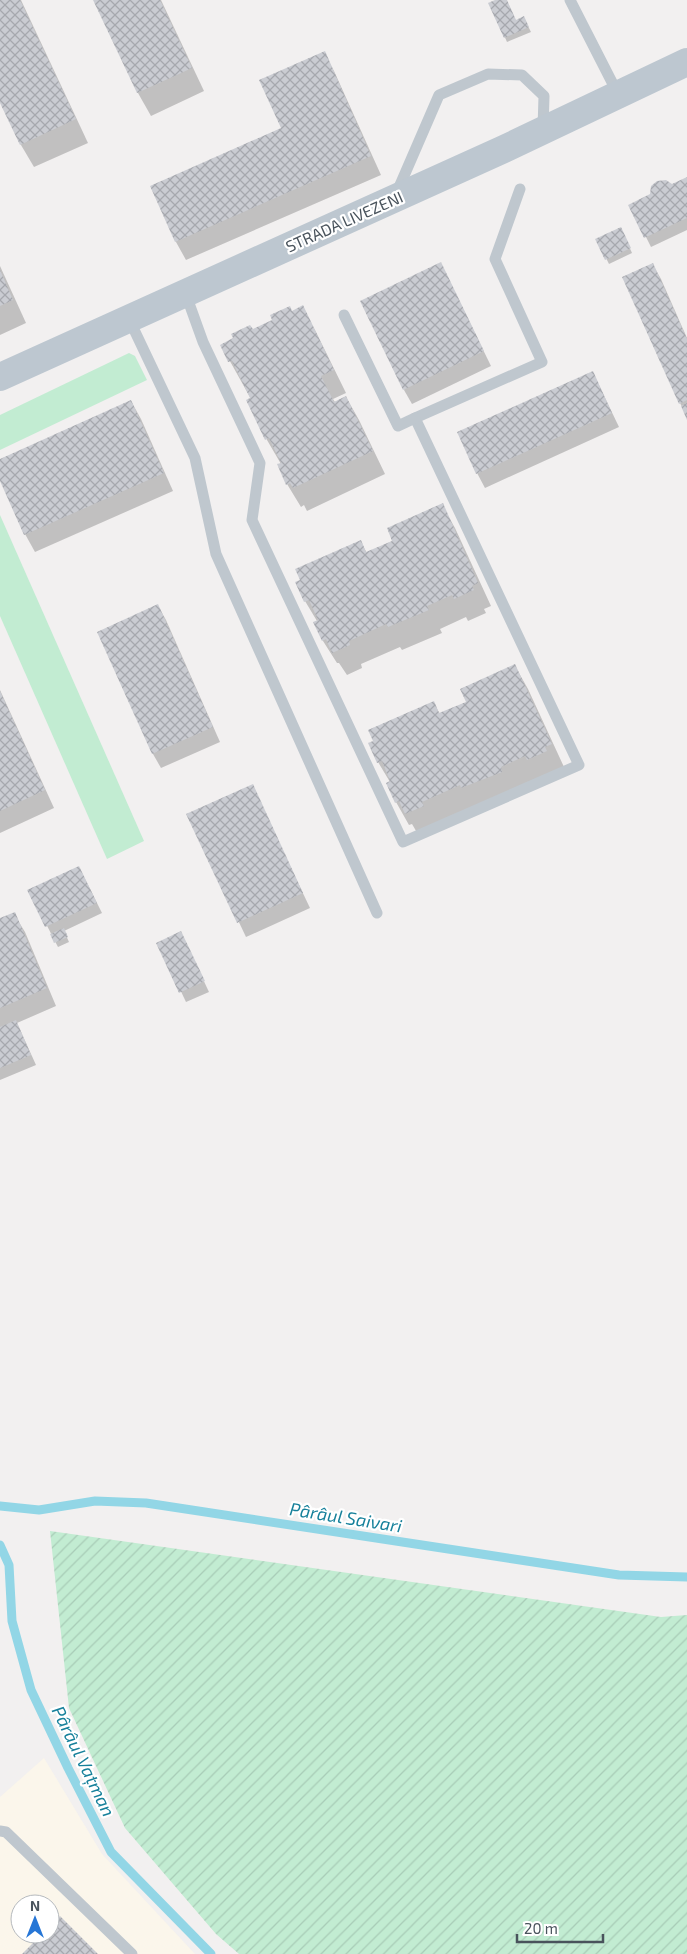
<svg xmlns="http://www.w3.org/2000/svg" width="687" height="1954" font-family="'Exo 2',sans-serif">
<defs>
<pattern id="garden-furrows" width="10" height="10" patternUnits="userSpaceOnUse" patternTransform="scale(1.25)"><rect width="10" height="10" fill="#c2ecd2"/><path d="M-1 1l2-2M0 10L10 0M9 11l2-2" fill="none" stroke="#a8ccb7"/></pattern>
<pattern id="building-cross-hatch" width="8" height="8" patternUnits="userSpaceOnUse" patternTransform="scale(1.25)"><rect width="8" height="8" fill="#caccd2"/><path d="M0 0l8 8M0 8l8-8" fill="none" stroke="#a6a8ae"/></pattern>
</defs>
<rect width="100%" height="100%" fill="#f2f0f0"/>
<!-- commercial -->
<path fill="#fbf6eb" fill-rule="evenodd" d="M 44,1758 L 102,1854 L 195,1954 L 0,1954 L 0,1797 ZM 20,1904 L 50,1904 L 50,1934 L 20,1934 Z"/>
<!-- grass -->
<g fill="#c2ecd2">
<path d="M 129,353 L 135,356 L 147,380 L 0,450 L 0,415 Z"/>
<path d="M 0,515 L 144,841 L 107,859 L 0,616 Z"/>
</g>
<!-- garden -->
<path fill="url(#garden-furrows)" d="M 50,1531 L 661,1617 L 687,1615 L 687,1954 L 239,1954 L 216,1934 L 125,1828 L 69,1708 Z"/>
<!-- shadow -->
<g fill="#0003">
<path d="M 0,0 L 21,0 L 88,143 L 34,167 L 21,145 L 0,100 Z"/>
<path d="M 94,0 L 161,0 L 204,91 L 151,116 L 138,93 Z"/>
<path d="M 498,0 L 506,0 L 516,21 L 526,22 L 531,32 L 507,42 L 490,4 Z"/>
<path d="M 324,53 L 334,71 L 381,175 L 186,260 L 176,242 L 152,187 L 283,129 Z"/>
<path d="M 687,178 L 687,230 L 651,247 L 630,205 Z"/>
<path d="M 623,233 L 632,253 L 609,264 L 597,240 Z"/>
<path d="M 441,264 L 491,366 L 412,404 L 404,390 Z"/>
<path d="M 653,265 L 661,279 L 687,338 L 687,417 L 680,403 Z"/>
<path d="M 0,266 L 26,323 L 0,335 Z"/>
<path d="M 302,307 L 315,330 L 346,393 L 333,399 L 335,402 L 346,397 L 359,420 L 385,474 L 307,511 L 304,505 L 301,507 L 287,484 L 281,464 L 267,440 L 248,400 L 251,399 L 221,345 Z"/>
<path d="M 593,373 L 619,427 L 485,488 L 477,473 Z"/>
<path d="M 131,401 L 141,419 L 173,491 L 35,552 L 25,534 L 0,478 L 0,460 Z"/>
<path d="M 442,505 L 455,528 L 491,606 L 484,609 L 486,613 L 468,621 L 466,617 L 440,629 L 442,633 L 402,650 L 400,647 L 361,664 L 362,668 L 347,675 L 339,663 L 337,663 L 323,641 L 315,622 L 317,621 L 305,601 L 360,541 L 367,553 L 394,541 Z"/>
<path d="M 158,606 L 166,620 L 220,742 L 161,768 L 153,754 L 99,632 Z"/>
<path d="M 515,666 L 528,689 L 564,767 L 419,836 L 412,824 L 409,825 L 396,802 L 390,782 L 378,762 L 433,702 L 440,714 L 467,702 Z"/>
<path d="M 0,690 L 54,808 L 0,833 Z"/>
<path d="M 252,786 L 310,908 L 246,937 L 188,815 Z"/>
<path d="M 84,877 L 102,913 L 64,931 L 69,942 L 58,947 L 29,891 Z"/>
<path d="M 14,914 L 25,932 L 56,1006 L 17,1023 L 36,1065 L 0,1080 L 0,920 Z"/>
<path d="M 158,943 L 186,943 L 209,992 L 186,1002 Z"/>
</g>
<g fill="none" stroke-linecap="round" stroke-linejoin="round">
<!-- stream -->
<g stroke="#92d6e6" stroke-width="9">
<path d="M 0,1506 L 39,1510 L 95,1501 L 146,1503 L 619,1575 L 687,1577"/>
<path d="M 0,1545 L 9,1565 L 12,1621 L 31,1690 L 68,1768 L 111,1852 L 211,1954"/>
</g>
</g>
<!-- building -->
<g fill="url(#building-cross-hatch)">
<path d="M 0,0 L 20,0 L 76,119 L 20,145 L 0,103 Z"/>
<path d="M 93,0 L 160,0 L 192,68 L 137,93 Z"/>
<path d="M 495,0 L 507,0 L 516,20 L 524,16 L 529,27 L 504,38 L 488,3 Z"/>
<path d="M 325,51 L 371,156 L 175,242 L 150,186 L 281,128 L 259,80 Z"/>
<path d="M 687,177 L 687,218 L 644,238 L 628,205 L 650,194 L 651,186 L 657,181 L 666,180 L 672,184 Z"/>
<path d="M 621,227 L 631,248 L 605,260 L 595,239 Z"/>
<path d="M 441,262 L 484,351 L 403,390 L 360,301 Z"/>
<path d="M 653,263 L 687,339 L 687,400 L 679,404 L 622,277 Z"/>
<path d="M 0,270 L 13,300 L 0,306 Z"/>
<path d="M 303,305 L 334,370 L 321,376 L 334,402 L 346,396 L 373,451 L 293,488 L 290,483 L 286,485 L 277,464 L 281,463 L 269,438 L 265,440 L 246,400 L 250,398 L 232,361 L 228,362 L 220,345 L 233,338 L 231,334 L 250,325 L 253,329 L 272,320 L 270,315 L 290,306 L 292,311 Z"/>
<path d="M 593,371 L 612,413 L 476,474 L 457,432 Z"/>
<path d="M 131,400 L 164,473 L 24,535 L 0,481 L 0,459 Z"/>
<path d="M 687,403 L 687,420 L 681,406 Z"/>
<path d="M 443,503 L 478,583 L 472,586 L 474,590 L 454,599 L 452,595 L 427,606 L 429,610 L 388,627 L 386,624 L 349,641 L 350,645 L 332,653 L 326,639 L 322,641 L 313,622 L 318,620 L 309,600 L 304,602 L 295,582 L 300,580 L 295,569 L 361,540 L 366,552 L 392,541 L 387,528 Z"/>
<path d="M 158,604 L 213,727 L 152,754 L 97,632 Z"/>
<path d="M 515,664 L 552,744 L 545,747 L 547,751 L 527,760 L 525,756 L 501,767 L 502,772 L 461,788 L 460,785 L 422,802 L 424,806 L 405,814 L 399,801 L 395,803 L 386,783 L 390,781 L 382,761 L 377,763 L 368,743 L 373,741 L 368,730 L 434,701 L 439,713 L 466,702 L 460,689 Z"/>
<path d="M 0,691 L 45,790 L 0,811 Z"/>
<path d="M 253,784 L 303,893 L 237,923 L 186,814 Z"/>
<path d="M 79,866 L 97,903 L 45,927 L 27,890 Z"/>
<path d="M 15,912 L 47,988 L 0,1008 L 0,918 Z"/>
<path d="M 64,928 L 68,937 L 54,943 L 50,934 Z"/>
<path d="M 181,931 L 205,981 L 179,993 L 156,943 Z"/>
<path d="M 16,1020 L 31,1055 L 0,1068 L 0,1027 Z"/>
<path d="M 60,1916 L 98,1954 L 22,1954 L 42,1934 L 50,1934 L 50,1926 Z"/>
</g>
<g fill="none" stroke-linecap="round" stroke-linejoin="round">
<!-- lane -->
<g stroke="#bfc7ce" stroke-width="11">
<path d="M 570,0 L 618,94"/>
<path d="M 397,192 L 439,95 L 488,74 L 522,75 L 544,96 L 543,129"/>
<path d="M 185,292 L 203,342 L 260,463 L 252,520 L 403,842 L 579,765 L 415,418 L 542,362 L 495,259 L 520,189"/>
<path d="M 344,315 L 398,426 L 415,418"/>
<path d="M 129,319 L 195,458 L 216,554 L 377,913"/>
<path d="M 0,1831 L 6,1832 L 132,1954"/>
</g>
<!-- secondary -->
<path stroke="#bdc7d0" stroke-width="28" d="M 0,377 L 504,149 L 687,62"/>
</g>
<g text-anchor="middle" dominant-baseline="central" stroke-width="4.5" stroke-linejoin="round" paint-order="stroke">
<!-- street labels -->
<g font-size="16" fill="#49535c" stroke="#fff">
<text transform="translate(344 221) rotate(-24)">STRADA LIVEZENI</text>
</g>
<!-- water labels -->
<g font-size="18" font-style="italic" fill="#17819b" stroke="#fff">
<text transform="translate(346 1517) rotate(9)">Pârâul Saivari</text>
<text transform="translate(84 1761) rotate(64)">Pârâul Vațman</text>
</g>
</g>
<!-- north arrow -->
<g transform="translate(35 1919)"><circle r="24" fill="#ffffff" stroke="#b6babe"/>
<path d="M0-4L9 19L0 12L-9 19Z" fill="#2676d6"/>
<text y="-8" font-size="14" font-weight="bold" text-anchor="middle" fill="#49535c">N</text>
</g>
<!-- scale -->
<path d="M517 1934v8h86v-8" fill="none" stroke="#49535c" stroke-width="2.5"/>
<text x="524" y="1934" font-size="15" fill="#49535c" stroke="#ffffff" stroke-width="4" paint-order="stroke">20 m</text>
</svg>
